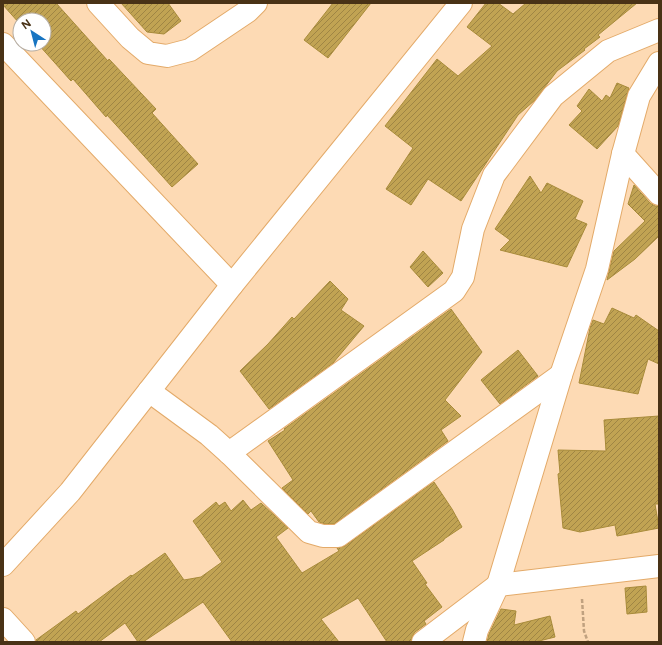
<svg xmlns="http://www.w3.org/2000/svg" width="662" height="645" font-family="Figtree,sans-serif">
<defs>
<pattern id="building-hatch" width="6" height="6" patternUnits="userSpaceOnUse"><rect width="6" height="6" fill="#c1a353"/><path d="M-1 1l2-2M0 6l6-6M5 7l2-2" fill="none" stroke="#9f8544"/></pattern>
</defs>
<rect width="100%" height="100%" fill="#fddab4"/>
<!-- building -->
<g fill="url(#building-hatch)" stroke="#a88b3a">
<path d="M 3,3 L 56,3 L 108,61 L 109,59 L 156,109 L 152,113 L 198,164 L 172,187 L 107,115 L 106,117 L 73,79 L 71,81 L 38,44 L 44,44 L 44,20 L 20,20 L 20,24 L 3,5 Z"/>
<path d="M 121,3 L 168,3 L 181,21 L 164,34 L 147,32 Z"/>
<path d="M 333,3 L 371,3 L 328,58 L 304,40 Z"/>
<path d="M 486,3 L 498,3 L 513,14 L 526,3 L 637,3 L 598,35 L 600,37 L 584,49 L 585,50 L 557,71 L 535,100 L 518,115 L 461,201 L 428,179 L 411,205 L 386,189 L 413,148 L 385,126 L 437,59 L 458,76 L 492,46 L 467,27 Z"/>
<path d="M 617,83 L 629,88 L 618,126 L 597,149 L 569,125 L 582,111 L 577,106 L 589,89 L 602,101 L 606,95 L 610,98 Z"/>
<path d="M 530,176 L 541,193 L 547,183 L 583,201 L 575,219 L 587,224 L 567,267 L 500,250 L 510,240 L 495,229 Z"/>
<path d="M 634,185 L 650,203 L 655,206 L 659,206 L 659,236 L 635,259 L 607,280 L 614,251 L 645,221 L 628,204 Z"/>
<path d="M 423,251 L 443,273 L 428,287 L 410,267 Z"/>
<path d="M 330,281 L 348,299 L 341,310 L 364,326 L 333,363 L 269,409 L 240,371 L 268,344 L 292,317 L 294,319 Z"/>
<path d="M 612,308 L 634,318 L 636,315 L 659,331 L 659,364 L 648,359 L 638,394 L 579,383 L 590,328 L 593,320 L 604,324 Z"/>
<path d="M 451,309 L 482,352 L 445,400 L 461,416 L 441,430 L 448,441 L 334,524 L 325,524 L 319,522 L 311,511 L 308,514 L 282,488 L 293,480 L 268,441 L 285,430 L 284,429 Z"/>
<path d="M 518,350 L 538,376 L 500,404 L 481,380 Z"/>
<path d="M 659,416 L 659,504 L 655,504 L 659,528 L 617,536 L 615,525 L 580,532 L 563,528 L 558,474 L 560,473 L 558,450 L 606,451 L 604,420 Z"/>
<path d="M 434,482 L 452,509 L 462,527 L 444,539 L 444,540 L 412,561 L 427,583 L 425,584 L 442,607 L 424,621 L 426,624 L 415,632 L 412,637 L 411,642 L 387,642 L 358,598 L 321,619 L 339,642 L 232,642 L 203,602 L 143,642 L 138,642 L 125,623 L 99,642 L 36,642 L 36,640 L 76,611 L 78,614 L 131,575 L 132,576 L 135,574 L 165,553 L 184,580 L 201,577 L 222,562 L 193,521 L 216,502 L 219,506 L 225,502 L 231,511 L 243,500 L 251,510 L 261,503 L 288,528 L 276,537 L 302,573 L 339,551 L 337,548 L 345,546 Z"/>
<path d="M 646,586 L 647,612 L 627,614 L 625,588 Z"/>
<path d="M 501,609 L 516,611 L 514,625 L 550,616 L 555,637 L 535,642 L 487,642 L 489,634 Z"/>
</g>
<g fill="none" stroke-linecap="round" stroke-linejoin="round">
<!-- minor casing -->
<g stroke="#e3aa69" stroke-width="24">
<g id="minor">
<path d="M 98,3 L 130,38 L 148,53 L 167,56 L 190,50 L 248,11 L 256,3"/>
<path d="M 3,44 L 232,285"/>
<path d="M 623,154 L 659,194"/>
<path d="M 149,391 L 209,435 L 229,453 L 309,532 L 323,536 L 338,536 L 561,375"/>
<path d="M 229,453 L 454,291 L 463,277 L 473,229 L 494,175 L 553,96 L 608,51 L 659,30"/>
<path d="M 3,565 L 70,492 L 232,285 L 461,3"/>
<path d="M 3,619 L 24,642"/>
<path d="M 423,642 L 498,585 L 659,566"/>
<path d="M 474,642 L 477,630 L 498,585 L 561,375 L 597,269 L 623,154 L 639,96 L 659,63"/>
</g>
</g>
<!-- path -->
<path stroke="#c0a17f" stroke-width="2.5" stroke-dasharray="4 2" stroke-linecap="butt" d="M 582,599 L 584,631 L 588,642"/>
<!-- minor -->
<use href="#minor" stroke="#fff" stroke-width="22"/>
</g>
<!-- border -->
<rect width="662" height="645" fill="none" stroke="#493216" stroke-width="8"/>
<!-- north arrow -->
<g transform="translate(32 32) rotate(324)"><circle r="19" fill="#ffffff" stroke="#b6ada2"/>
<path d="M0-3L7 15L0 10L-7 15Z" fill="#1875c2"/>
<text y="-6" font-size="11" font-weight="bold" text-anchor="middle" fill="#493216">N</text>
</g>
</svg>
